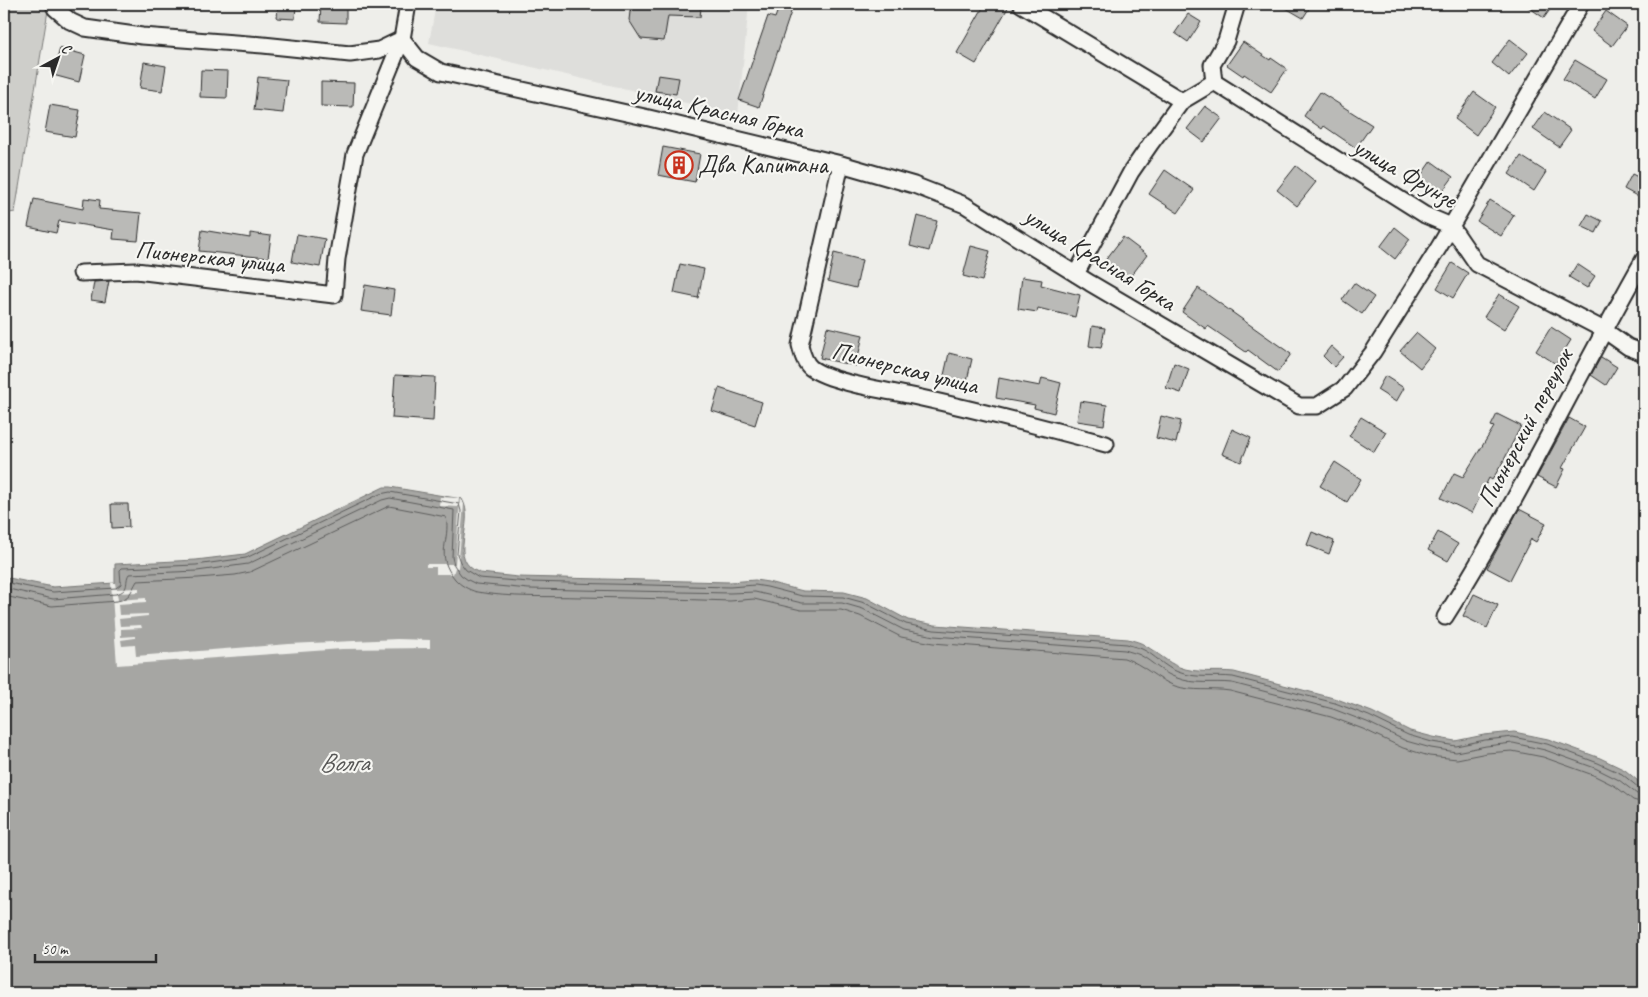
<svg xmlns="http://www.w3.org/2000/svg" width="1648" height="997" font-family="Caveat,sans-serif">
<rect width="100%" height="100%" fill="#eeeeea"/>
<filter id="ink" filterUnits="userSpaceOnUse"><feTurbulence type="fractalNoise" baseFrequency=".02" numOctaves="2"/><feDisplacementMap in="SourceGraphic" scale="10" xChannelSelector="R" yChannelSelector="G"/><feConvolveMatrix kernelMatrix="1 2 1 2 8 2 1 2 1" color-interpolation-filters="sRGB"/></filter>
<g filter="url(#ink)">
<!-- built -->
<path fill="#dededb" d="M 436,4 L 749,4 L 738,115 L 429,43 Z"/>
<!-- green -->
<path fill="#cececa" stroke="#7c7c7a" d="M 4,4 L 49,4 L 15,212 L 4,214 Z"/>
<!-- water -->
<path fill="#a6a6a3" stroke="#757573" d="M 384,487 L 390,487 L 462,499 C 477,524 445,559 480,573 L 518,577 L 730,582 L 755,580 L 768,582 L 803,591 L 844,592 L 867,598 L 908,620 L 935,625 L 1128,639 C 1134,641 1141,642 1146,646 C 1158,653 1167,662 1179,667 C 1197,674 1216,670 1234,672 L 1337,699 L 1372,712 L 1410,731 L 1433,737 L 1455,741 L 1484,735 L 1514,732 L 1548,739 L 1600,758 L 1625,770 L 1644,786 L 1644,993 L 4,993 L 4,577 L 53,587 L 115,583 L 115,564 L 196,560 L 245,554 Z"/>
<!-- pier -->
<g fill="#eeeeea">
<path d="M 440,497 L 459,498 L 458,507 L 439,506 Z"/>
<path d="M 460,499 L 464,504 L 458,568 L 455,568 L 453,574 L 436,574 L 436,567 L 426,567 L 426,564 L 455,564 Z"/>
<path d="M 111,583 L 115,583 L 116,589 L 139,588 L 139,592 L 117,593 L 118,600 L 146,598 L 146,602 L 118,604 L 119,615 L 148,614 L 148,616 L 119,619 L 120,626 L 141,625 L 142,628 L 121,629 L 121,637 L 135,636 L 135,638 L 121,640 L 122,646 L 135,645 L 136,656 L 289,644 L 397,639 L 430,640 L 430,648 L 342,649 L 117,665 Z"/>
</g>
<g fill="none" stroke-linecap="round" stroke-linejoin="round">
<!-- shore -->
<g stroke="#5c5c5b" stroke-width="1">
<path d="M 4,582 L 53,592 L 116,588 L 121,584 L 120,570 L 122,568 L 196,565 L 246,558 L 380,494 L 390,492 L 459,504 L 461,511 L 457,554 L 460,562 L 466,570 L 479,578 L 529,582 L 730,587 L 755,585 L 767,587 L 802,596 L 843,597 L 865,603 L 906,624 L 934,630 L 1127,644 C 1131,646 1137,647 1142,649 C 1155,655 1164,667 1178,672 C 1196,679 1215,675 1233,677 L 1335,703 L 1369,716 L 1408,735 L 1432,742 L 1456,746 L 1485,740 L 1513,737 L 1547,744 L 1598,763 L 1622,774 L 1639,788 L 1644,789"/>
<path d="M 4,588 L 53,599 L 116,594 C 131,590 124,582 129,574 L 197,571 L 248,564 L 382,500 L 390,498 L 454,510 L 452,557 L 454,565 L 461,575 L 468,580 L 476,584 L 529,589 L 730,593 L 755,592 L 802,603 L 842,603 L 863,609 L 904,630 L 934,636 L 1125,650 C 1130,652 1136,653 1140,655 C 1153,662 1162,673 1177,678 C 1195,685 1213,681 1232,683 L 1333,709 L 1367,722 L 1406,741 L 1431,748 L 1456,752 L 1486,746 L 1513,743 L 1545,750 L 1595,768 L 1619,780 L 1637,794 L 1644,796"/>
<path d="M 4,596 L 52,606 L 117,601 C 130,599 131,591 137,581 L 198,578 L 235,575 L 250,572 L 389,506 L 446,517 C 451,541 434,554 455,579 C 460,585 469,590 477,592 C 511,598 547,596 581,597 C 630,598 680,599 730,601 L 754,599 L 801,610 L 841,610 L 860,616 L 901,637 L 933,643 L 1124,658 C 1143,664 1156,679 1175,686 C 1193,692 1211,688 1230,691 L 1331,717 L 1363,729 L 1403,748 L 1429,756 L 1457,759 L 1487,753 L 1512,751 L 1543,757 L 1593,775 L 1615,786 L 1633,800 L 1644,803"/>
</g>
</g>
<!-- building -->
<g fill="#babab7" stroke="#2b2b2b">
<path d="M 278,4 L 296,4 L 295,19 L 277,18 Z"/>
<path d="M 321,4 L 346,4 L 346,23 L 320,22 Z"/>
<path d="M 631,4 L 666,4 L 701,7 L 700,17 L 668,16 L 664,41 L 641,39 L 629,20 Z"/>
<path d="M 780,4 L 793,6 L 759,107 L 739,100 L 768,16 L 775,18 Z"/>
<path d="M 985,4 L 1010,4 L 976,64 L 957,53 Z"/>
<path d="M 1279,4 L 1312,4 L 1303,18 Z"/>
<path d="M 1524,4 L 1554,4 L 1544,18 Z"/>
<path d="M 1606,11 L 1627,26 L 1612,46 L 1592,31 Z"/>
<path d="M 1188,14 L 1201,22 L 1188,42 L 1175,33 Z"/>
<path d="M 1510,39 L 1528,53 L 1509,77 L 1492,63 Z"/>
<path d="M 1243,42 L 1270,60 L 1271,58 L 1287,69 L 1271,92 L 1244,74 L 1243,76 L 1227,65 Z"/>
<path d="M 60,48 L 85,55 L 79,82 L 53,75 Z"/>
<path d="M 1575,60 L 1607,79 L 1595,99 L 1563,79 Z"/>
<path d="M 144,62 L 166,66 L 162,91 L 140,88 Z"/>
<path d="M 201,70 L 228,71 L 227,98 L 200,97 Z"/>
<path d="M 658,75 L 679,78 L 676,94 L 655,91 Z"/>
<path d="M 258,77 L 287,80 L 283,113 L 254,110 Z"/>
<path d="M 321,82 L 354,83 L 353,107 L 321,106 Z"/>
<path d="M 1320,92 L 1372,125 L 1356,148 L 1324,126 L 1322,129 L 1304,116 Z"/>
<path d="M 1474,92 L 1495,107 L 1476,135 L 1455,119 Z"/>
<path d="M 50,105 L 80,110 L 75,137 L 45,132 Z"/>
<path d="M 1205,106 L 1222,118 L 1204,142 L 1187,129 Z"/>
<path d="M 1545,112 L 1571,130 L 1559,147 L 1533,129 Z"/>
<path d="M 663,147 L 700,154 L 695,182 L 658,175 Z"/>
<path d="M 1521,156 L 1546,172 L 1534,191 L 1509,174 Z"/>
<path d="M 1431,161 L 1453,177 L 1439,196 L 1417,181 Z"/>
<path d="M 1296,166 L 1316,182 L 1297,206 L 1277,190 Z"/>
<path d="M 1165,170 L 1194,190 L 1178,213 L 1149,194 Z"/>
<path d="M 1632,174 L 1644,180 L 1644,200 L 1624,189 Z"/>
<path d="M 84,198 L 100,200 L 99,209 L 141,213 L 138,241 L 113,239 L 114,230 L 59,221 L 56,233 L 28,227 L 34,199 L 83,209 Z"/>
<path d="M 1490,200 L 1514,215 L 1501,236 L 1477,221 Z"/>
<path d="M 1588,214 L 1602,221 L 1596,233 L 1581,226 Z"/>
<path d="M 917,216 L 937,221 L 929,251 L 910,246 Z"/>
<path d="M 1395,227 L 1410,239 L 1395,259 L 1380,247 Z"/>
<path d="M 202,230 L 250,238 L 250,233 L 271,236 L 268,258 L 199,251 Z"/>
<path d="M 297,234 L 325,239 L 320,267 L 292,262 Z"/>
<path d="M 1123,237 L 1147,255 L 1128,280 L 1104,262 Z"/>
<path d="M 971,246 L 990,251 L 982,281 L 963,276 Z"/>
<path d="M 834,253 L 862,260 L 856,288 L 828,281 Z"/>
<path d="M 1452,263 L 1468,273 L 1453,298 L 1437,288 Z"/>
<path d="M 680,264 L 704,269 L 698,298 L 674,293 Z"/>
<path d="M 1577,264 L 1595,276 L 1587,288 L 1569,277 Z"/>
<path d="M 1022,277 L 1042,280 L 1041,285 L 1080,295 L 1075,317 L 1038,308 L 1037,312 L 1018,309 Z"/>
<path d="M 109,281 L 105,302 L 91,300 L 94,282 Z"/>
<path d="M 1354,283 L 1374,297 L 1362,314 L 1342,300 Z"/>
<path d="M 365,285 L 394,290 L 391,315 L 361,311 Z"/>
<path d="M 1198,288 L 1291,354 L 1278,372 L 1248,350 L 1246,352 L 1208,326 L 1206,329 L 1182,312 Z"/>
<path d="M 1499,294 L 1519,306 L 1504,330 L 1484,317 Z"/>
<path d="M 1092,326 L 1105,328 L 1101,348 L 1089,346 Z"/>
<path d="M 827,327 L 863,335 L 856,366 L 820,358 Z"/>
<path d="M 1551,327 L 1571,340 L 1556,364 L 1536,351 Z"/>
<path d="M 1416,333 L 1435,349 L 1420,368 L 1400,351 Z"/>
<path d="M 1331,346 L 1343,357 L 1334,367 L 1323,356 Z"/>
<path d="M 949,353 L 972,359 L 965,389 L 942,384 Z"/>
<path d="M 1601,357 L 1617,367 L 1606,385 L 1591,375 Z"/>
<path d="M 1174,363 L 1189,369 L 1181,393 L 1166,388 Z"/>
<path d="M 395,375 L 435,377 L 433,421 L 392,418 Z"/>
<path d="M 1385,376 L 1404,388 L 1396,402 L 1377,390 Z"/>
<path d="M 999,378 L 1040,386 L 1042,378 L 1061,383 L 1054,413 L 1034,408 L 1035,405 L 996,398 Z"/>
<path d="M 719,388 L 762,402 L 755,425 L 712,411 Z"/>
<path d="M 1080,401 L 1107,405 L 1104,425 L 1077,421 Z"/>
<path d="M 1497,414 L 1521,426 L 1504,460 L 1492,480 L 1489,478 L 1472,513 L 1441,498 L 1454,473 L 1463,477 L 1494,427 L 1491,426 Z"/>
<path d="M 1161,416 L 1181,421 L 1176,443 L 1156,438 Z"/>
<path d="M 1361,417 L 1386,432 L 1374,452 L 1349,436 Z"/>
<path d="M 1569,418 L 1585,427 L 1562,468 L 1565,469 L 1556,487 L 1537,477 Z"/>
<path d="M 1232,429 L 1251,438 L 1241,462 L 1222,454 Z"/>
<path d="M 1335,462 L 1361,479 L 1347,502 L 1320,486 Z"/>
<path d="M 111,504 L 128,504 L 129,527 L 112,528 Z"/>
<path d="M 1519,509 L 1546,523 L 1536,542 L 1531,539 L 1510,580 L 1487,568 Z"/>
<path d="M 1312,532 L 1334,541 L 1329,554 L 1307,545 Z"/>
<path d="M 1438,532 L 1458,544 L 1448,561 L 1428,550 Z"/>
<path d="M 1474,594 L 1498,605 L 1487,628 L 1463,616 Z"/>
</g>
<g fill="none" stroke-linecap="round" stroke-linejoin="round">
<!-- street casing -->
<g stroke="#2b2b2b" stroke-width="19">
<g id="street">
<path d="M 54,4 L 55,8 L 70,21 L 85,28 L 142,36 L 263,45 L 350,54 L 379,50 L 402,39 L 417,58 L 441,72 L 649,118 L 841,164 L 914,185 L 965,205 L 1090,283 L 1299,406 L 1317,406 L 1345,388 L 1373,352 L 1439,247 L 1581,4"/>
<path d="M 1021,4 L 1182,101"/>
<path d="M 1214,82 L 1425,215 L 1451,226 L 1477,264 L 1604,330 L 1628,347 L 1644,353"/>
<path d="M 1214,82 L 1212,65 L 1226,41 L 1237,4"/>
<path d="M 841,164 L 800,345 C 802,353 804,362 811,368 C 832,383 890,391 917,397 C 981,411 1043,427 1106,444"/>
<path d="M 81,273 L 136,271 L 334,295 L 337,259 L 355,154 L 402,39 L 408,4"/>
<path d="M 1076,274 L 1131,172 L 1151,143 L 1182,101 L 1214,82"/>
<path d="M 1445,617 C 1518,502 1576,378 1644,259"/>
</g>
</g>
<!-- street -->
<use href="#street" stroke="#f6f6f2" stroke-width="15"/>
</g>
</g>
<!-- icons -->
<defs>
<g id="building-ring" transform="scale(1.4375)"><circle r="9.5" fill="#f6f6f2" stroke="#c8321e" stroke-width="1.5"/><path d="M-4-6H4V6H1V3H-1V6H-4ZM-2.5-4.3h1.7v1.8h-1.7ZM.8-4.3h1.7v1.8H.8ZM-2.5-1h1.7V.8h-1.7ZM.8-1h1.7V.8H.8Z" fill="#c8321e"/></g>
</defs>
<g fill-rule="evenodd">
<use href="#building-ring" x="679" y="165"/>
</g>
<g text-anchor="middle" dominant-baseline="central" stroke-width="4.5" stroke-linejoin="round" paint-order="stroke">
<!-- street labels -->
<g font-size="25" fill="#2b2b2b" stroke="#f6f6f2">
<text transform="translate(719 111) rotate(13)">улица Красная Горка</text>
<text transform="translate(1405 173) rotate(30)">улица Фрунзе</text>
<text transform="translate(210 257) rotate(6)">Пионерская улица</text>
<text transform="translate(1100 259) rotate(32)">улица Красная Горка</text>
<text transform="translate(905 368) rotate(14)">Пионерская улица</text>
<text transform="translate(1525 428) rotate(-62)">Пионерский переулок</text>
</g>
<!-- poi labels -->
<g font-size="25" fill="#2b2b2b" stroke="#f6f6f2" text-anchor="start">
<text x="698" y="165">Два Капитана</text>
</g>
<!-- water labels -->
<g font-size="26" font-style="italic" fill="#565655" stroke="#f6f6f2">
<text x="344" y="762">Волга</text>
</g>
</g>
<!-- margin -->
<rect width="1648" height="997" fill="none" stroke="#f6f6f2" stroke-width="20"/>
<rect x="10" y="10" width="1628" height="977" fill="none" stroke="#2b2b2b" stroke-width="2" filter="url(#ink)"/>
<!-- north arrow -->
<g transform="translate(58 58) rotate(40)" stroke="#f6f6f2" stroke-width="4" paint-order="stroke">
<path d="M0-4L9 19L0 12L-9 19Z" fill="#2b2b2b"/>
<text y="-8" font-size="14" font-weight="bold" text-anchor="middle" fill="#2b2b2b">С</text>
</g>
<!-- scale -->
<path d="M35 954v8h121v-8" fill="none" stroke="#2b2b2b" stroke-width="2.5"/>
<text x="42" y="954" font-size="15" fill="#2b2b2b" stroke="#f6f6f2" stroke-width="4" paint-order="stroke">50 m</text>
</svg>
